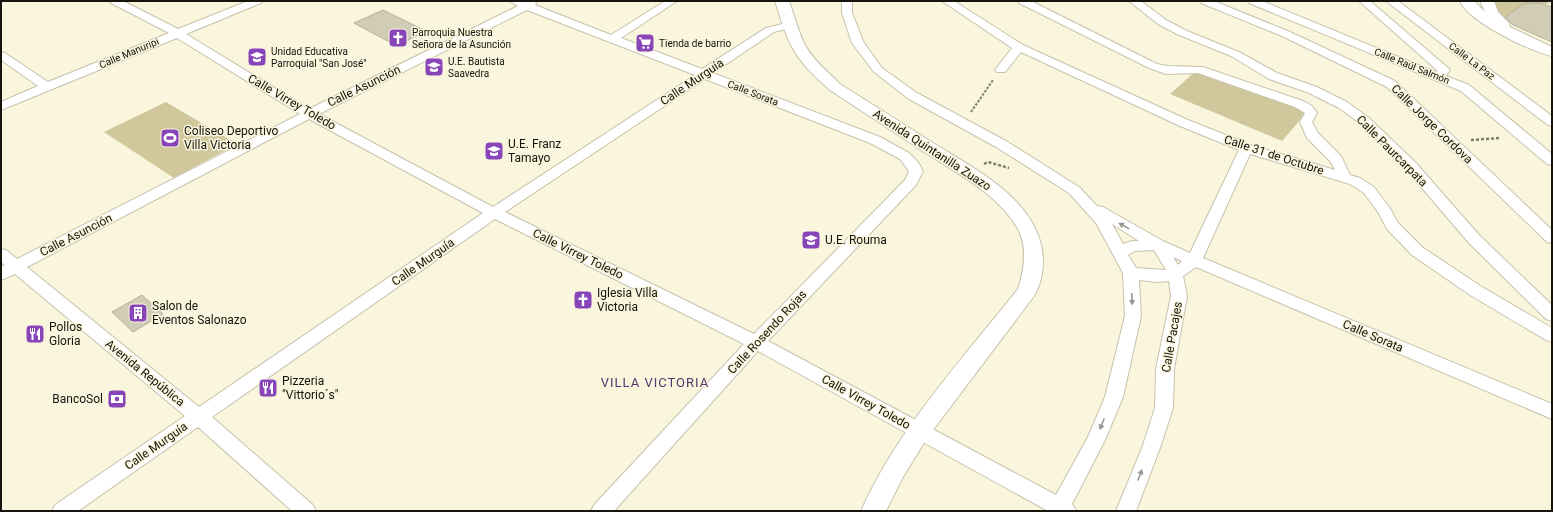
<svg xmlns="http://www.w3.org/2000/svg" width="1553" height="512" font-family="Roboto,sans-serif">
<rect width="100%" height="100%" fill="#faf5dd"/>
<!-- green -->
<g fill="#d0c79c">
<path d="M 1492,1 L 1543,1 L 1551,4 L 1523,4 L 1503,19 L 1491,6 Z"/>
<path d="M 1198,69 L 1307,112 L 1282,141 L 1170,94 Z"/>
<path d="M 166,102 L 237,144 L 174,178 L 104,132 Z"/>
</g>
<!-- building -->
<g fill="#d1ccb6" stroke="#b5b19a">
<path d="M 1538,3 L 1552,7 L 1552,42 L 1513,25 L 1505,17 L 1523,4 Z"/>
<path d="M 383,10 L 426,31 L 397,46 L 354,23 Z"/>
<path d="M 142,295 L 163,314 L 133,332 L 112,312 Z"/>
</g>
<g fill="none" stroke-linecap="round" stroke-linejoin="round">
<!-- minor casing -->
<g stroke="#c7c2ac" stroke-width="2">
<g id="minor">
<path d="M 110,1 L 123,1 L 178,29 L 248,1 L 262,1 L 261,3 L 186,34 L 309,109 L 518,6 L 509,1 L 535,2 L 536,4 L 535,5 L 611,35 L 665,1 L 677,1 L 621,38 L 702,69 L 766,28 L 790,22 L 794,23 L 795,25 L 794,27 L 774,32 L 713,73 L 880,137 L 909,153 L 918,162 L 923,171 L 916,185 L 768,341 L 1056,495 L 1088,437 L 1105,397 L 1125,316 L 1123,273 L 1096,223 L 1069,193 L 996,147 L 909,99 L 874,72 L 852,43 L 842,13 L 842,1 L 852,1 L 852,13 L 864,43 L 882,68 L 917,93 L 1006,141 L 1079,187 L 1097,206 L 1103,207 L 1163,241 L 1190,253 L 1239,150 L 1180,126 L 1021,52 L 1005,72 L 997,72 L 995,70 L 1012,48 L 942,1 L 954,1 L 1023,45 L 1188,120 L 1251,145 L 1335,170 L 1330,161 L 1307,138 L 1300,122 L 1305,113 L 1295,107 L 1198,73 L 1166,74 L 1149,68 L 1019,3 L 1018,1 L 1031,1 L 1157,64 L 1167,66 L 1203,67 L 1303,101 L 1312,106 L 1317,113 L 1312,122 L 1318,133 L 1341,156 L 1350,175 L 1360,178 L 1374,187 L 1389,207 L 1398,223 L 1422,247 L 1482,287 L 1552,328 L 1552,342 L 1546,340 L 1470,295 L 1412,255 L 1387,229 L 1378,212 L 1364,193 L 1350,184 L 1250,154 L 1203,258 L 1552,404 L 1552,419 L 1196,267 L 1183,276 L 1187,296 L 1174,369 L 1173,408 L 1160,448 L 1136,511 L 1116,511 L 1142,448 L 1155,408 L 1156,369 L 1171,296 L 1169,281 L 1157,282 L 1139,280 L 1141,316 L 1123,397 L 1105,440 L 1072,504 L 1077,511 L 1048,511 L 758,351 L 614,511 L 591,511 L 594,505 L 744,344 L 495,219 L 212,417 L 313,505 L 316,511 L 292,511 L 198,427 L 78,511 L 52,511 L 55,505 L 185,416 L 15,274 L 1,280 L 1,267 L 5,265 L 1,262 L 1,249 L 6,250 L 17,259 L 300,114 L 177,38 L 1,110 L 1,102 L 38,86 L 1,60 L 1,52 L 5,53 L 48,82 L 169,33 L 111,3 ZM 527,10 L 695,75 L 493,207 L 319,114 ZM 705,79 L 870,143 L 900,159 L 909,171 L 905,180 L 754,334 L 505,212 ZM 309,119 L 483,213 L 199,407 L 27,267 ZM 1112,224 L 1139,241 L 1132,241 L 1123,244 ZM 1154,250 L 1166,270 L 1136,268 L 1128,255 L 1135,251 ZM 1173,257 L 1182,261 L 1178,265 Z"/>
<path d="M 1129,1 L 1141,1 L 1166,20 L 1187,31 L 1239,52 L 1277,73 L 1317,87 L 1347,102 L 1369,118 L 1415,162 L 1479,235 L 1552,305 L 1552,321 L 1546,319 L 1469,243 L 1405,168 L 1361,124 L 1339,108 L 1309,93 L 1269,79 L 1231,56 L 1179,35 L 1158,24 Z"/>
<path d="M 1200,1 L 1214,1 L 1290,32 L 1395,81 L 1552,230 L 1552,243 L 1547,242 L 1387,87 L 1282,36 L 1201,3 Z"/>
<path d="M 1248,1 L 1262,1 L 1435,72 L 1438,71 L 1359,1 L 1370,1 L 1448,68 L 1450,70 L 1446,76 L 1469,85 L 1552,154 L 1552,165 L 1547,164 L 1461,91 L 1249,3 Z"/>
<path d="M 1386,1 L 1398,1 L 1552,116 L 1552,126 L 1548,125 Z"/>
</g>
</g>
<!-- tertiary casing -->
<g stroke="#c7c2ac" stroke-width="2">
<g id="tertiary">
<path d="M 775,1 L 789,1 C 794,15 798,31 805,45 C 813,60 828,72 840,84 C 870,103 900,122 930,141 C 974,169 1042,201 1043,261 C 1043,273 1040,286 1034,296 L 927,438 L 903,477 L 886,511 L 861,511 C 897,430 963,358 1018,289 C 1024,270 1028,248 1018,229 C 998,194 957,173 924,152 C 893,131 861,111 830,90 C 815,77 800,63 791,45 C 784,32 780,15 775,1 Z"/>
<path d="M 1460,1 L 1474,1 L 1485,12 L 1480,1 L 1494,1 L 1498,12 L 1509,23 L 1510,27 L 1552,47 L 1552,56 C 1530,51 1484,28 1467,11 C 1464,8 1462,5 1460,1 Z"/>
</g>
</g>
<!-- path-far1 -->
<path stroke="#7f7c6c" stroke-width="2" stroke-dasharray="2.5 1.5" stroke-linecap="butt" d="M 971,112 L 993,80"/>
<!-- path -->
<g stroke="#7f7c6c" stroke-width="2.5" stroke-dasharray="3 2" stroke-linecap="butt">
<path d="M 1471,140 L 1500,138"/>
<path d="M 984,164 L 988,162 L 1009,168"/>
</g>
<!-- minor -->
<use href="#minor" fill="#fff" fill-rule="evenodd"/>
<!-- tertiary -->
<use href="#tertiary" fill="#fff" fill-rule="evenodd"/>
</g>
<!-- one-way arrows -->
<defs><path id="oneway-solid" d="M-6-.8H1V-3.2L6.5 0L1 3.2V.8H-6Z"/></defs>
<g fill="#969592">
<use href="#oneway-solid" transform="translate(1124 226) rotate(-151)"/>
<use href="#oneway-solid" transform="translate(1132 299) rotate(87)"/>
<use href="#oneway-solid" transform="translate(1102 424) rotate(112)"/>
<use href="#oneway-solid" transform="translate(1140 475) rotate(-68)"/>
</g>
<!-- icons -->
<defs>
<g id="church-square" transform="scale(1)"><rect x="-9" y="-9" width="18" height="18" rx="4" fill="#8845ba" stroke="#faf5dd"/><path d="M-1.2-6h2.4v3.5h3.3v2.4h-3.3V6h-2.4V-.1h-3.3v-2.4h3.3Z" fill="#fff"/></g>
<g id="supermarket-square" transform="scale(1)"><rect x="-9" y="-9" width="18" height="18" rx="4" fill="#8845ba" stroke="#faf5dd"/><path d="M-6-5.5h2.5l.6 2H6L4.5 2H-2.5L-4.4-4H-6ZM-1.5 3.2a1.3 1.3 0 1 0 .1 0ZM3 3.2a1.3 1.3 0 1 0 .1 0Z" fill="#fff"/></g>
<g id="school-square" transform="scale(1)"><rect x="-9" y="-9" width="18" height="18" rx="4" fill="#8845ba" stroke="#faf5dd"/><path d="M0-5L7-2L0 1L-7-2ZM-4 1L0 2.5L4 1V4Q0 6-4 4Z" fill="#fff"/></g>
<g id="stadium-square" transform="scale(1)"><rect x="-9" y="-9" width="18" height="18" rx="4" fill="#8845ba" stroke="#faf5dd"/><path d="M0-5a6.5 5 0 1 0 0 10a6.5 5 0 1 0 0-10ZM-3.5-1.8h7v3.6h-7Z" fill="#fff"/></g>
<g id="building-square" transform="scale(1)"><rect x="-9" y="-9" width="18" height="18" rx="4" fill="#8845ba" stroke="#faf5dd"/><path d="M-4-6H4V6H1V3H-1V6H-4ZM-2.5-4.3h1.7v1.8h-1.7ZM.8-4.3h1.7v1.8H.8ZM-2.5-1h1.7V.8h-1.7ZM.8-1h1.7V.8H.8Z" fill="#fff"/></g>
<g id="restaurant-square" transform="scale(1)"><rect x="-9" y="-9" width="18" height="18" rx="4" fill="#8845ba" stroke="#faf5dd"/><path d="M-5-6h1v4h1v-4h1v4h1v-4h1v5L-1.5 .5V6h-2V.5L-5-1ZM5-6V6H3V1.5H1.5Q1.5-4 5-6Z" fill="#fff"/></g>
<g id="bank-square" transform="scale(1)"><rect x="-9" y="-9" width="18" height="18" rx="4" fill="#8845ba" stroke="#faf5dd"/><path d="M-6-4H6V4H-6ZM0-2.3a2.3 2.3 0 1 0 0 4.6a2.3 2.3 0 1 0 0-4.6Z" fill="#fff"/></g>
</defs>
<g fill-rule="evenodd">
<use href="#church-square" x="398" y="38"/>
<use href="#supermarket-square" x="645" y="43"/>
<use href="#school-square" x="257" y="57"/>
<use href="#school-square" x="434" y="67"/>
<use href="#stadium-square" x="170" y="138"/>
<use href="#school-square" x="494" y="151"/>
<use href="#school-square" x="811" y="240"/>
<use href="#church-square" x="583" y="300"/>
<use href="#building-square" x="138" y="313"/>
<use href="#restaurant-square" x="35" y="334"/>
<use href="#restaurant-square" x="268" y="388"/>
<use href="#bank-square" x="117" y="399"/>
</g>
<g text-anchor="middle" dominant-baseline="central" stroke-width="3" stroke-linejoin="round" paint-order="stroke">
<!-- far-poi labels -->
<g font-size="10" fill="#16140c" stroke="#faf5dd" text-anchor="start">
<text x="412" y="32">Parroquia Nuestra<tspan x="412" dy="12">Señora de la Asunción</tspan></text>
<text x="659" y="43">Tienda de barrio</text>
<text x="271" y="51">Unidad Educativa<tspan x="271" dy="12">Parroquial "San José"</tspan></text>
<text x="448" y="61">U.E. Bautista<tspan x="448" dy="12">Saavedra</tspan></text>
</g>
<!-- far-street labels -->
<g font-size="10" fill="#16140c" stroke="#faf5dd">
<text transform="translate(129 53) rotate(-23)">Calle Manuripi</text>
<text transform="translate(1472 61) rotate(37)">Calle La Paz</text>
<text transform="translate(1412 66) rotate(22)">Calle Raúl Salmón</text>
<text transform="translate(753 93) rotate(21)">Calle Sorata</text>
</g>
<!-- street labels -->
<g font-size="12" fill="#16140c" stroke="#faf5dd">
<text transform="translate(692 82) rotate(-34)">Calle Murguía</text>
<text transform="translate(364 86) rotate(-26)">Calle Asunción</text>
<text transform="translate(292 102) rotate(30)">Calle Virrey Toledo</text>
<text transform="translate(1432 124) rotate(44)">Calle Jorge Cordova</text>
<text transform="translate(932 150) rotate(33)">Avenida Quintanilla Zuazo</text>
<text transform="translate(1392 151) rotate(45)">Calle Paurcarpata</text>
<text transform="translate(1274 155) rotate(18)">Calle 31 de Octubre</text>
<text transform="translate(76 235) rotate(-27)">Calle Asunción</text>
<text transform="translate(578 254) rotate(26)">Calle Virrey Toledo</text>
<text transform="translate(423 262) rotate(-35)">Calle Murguía</text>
<text transform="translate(767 332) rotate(-47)">Calle Rosendo Rojas</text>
<text transform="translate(1373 336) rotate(23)">Calle Sorata</text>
<text transform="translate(1172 337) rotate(-80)">Calle Pacajes</text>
<text transform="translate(145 373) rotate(39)">Avenida República</text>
<text transform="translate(866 402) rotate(29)">Calle Virrey Toledo</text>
<text transform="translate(156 446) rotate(-35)">Calle Murguía</text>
</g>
<!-- poi labels -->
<g font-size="12" fill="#16140c" stroke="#faf5dd" text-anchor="start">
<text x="184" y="131">Coliseo Deportivo<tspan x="184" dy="14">Villa Victoria</tspan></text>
<text x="508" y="144">U.E. Franz<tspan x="508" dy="14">Tamayo</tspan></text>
<text x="825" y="240">U.E. Rouma</text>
<text x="597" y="293">Iglesia Villa<tspan x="597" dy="14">Victoria</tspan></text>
<text x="152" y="306">Salon de<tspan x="152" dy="14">Eventos Salonazo</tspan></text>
<text x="49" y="327">Pollos<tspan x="49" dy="14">Gloria</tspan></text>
<text x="282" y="381">Pizzeria<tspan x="282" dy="14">"Vittorio´s"</tspan></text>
<text x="103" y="399" text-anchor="end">BancoSol</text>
</g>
<!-- neighbourhood labels -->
<g font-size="13" letter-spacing="1" fill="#55356f" stroke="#faf5dd">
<text x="655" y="382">VILLA VICTORIA</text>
</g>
</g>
<!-- border -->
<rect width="1553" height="512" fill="none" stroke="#16140c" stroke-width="4"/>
</svg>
